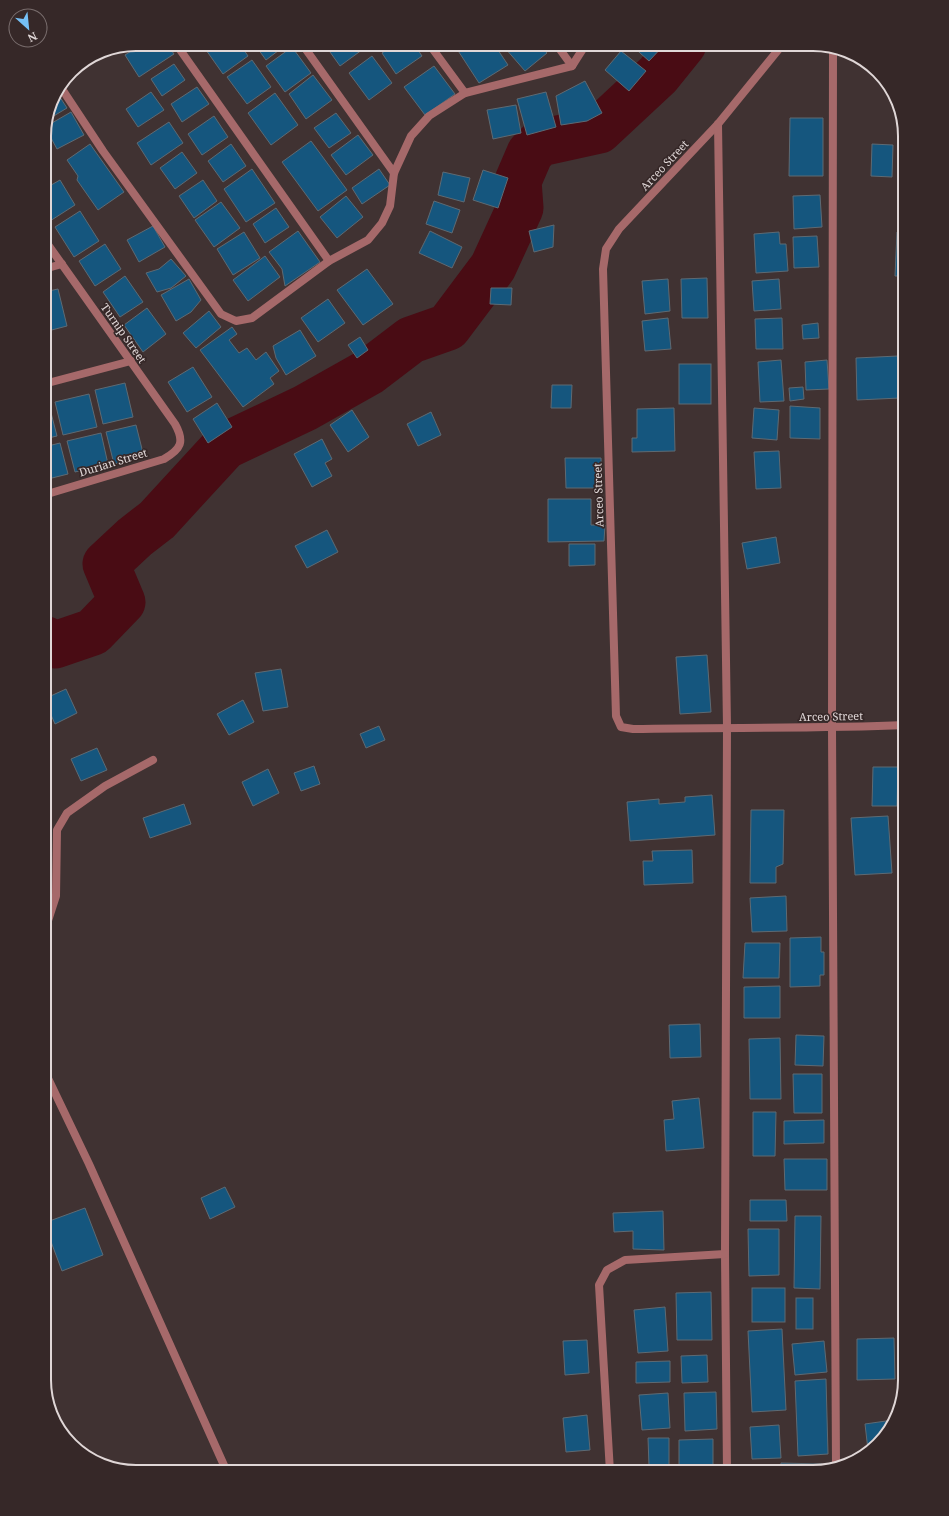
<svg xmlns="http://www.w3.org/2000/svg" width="949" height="1516" font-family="'Noto Serif',serif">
<rect width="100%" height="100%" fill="#403232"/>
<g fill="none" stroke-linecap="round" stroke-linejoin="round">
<!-- river -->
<path stroke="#490c14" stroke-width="47" d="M 44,639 L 55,645 L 93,632 L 122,602 L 106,564 L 135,537 L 157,520 L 225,446 L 305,408 L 369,372 L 411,340 L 448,327 L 493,267 L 520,208 L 518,181 L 530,153 L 540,143 L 599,130 L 658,75 L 683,44"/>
</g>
<!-- building -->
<g fill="#15567e" stroke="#5e6a73">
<path d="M 142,44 L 167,44 L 174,54 L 139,77 L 125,55 Z"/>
<path d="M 215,44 L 240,44 L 248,56 L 223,74 L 206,50 Z"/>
<path d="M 265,44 L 287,44 L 266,60 L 258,49 Z"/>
<path d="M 327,44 L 364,44 L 366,47 L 340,66 L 325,45 Z"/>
<path d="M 395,44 L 414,44 L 422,56 L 396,74 L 382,53 Z"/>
<path d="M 458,44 L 494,44 L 508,65 L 479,83 L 455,46 Z"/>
<path d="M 510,44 L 539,44 L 547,53 L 525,71 L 505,48 Z"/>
<path d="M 630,44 L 665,44 L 649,61 Z"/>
<path d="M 292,47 L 311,73 L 285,92 L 266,66 Z"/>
<path d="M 621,51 L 646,71 L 629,91 L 605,70 Z"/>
<path d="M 372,56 L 392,83 L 369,100 L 349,73 Z"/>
<path d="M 252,60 L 271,87 L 247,104 L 227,77 Z"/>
<path d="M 174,64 L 185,80 L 162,96 L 151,79 Z"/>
<path d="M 434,66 L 455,94 L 425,115 L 404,87 Z"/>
<path d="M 313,75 L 332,100 L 306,119 L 289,94 Z"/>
<path d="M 585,81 L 602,113 L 587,121 L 561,125 L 556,96 Z"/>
<path d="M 197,87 L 209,104 L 182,122 L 171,104 Z"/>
<path d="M 56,91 L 67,108 L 47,120 L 53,95 Z"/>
<path d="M 151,92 L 164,110 L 138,127 L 126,109 Z"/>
<path d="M 546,92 L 556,127 L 527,135 L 517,99 Z"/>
<path d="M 275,93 L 298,125 L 271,145 L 248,113 Z"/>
<path d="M 516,105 L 521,133 L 493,139 L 487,110 Z"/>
<path d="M 71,112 L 84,135 L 57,149 L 45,127 Z"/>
<path d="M 336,113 L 351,133 L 329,148 L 314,128 Z"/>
<path d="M 214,116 L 228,137 L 202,155 L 188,134 Z"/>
<path d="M 790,118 L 823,118 L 823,176 L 789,176 Z"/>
<path d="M 169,122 L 183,143 L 151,165 L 137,143 Z"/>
<path d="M 358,135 L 373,155 L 346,175 L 331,155 Z"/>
<path d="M 311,141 L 347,190 L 318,211 L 282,162 Z"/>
<path d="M 90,144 L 124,192 L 98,210 L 77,180 L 78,176 L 67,160 Z"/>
<path d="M 231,144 L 246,166 L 223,182 L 208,161 Z"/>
<path d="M 872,144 L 893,145 L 892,177 L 871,176 Z"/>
<path d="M 902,144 L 905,144 L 905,178 L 900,178 Z"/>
<path d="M 182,152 L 197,173 L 175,189 L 160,168 Z"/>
<path d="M 44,162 L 51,173 L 44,178 Z"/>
<path d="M 252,169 L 275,203 L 246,222 L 224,189 Z"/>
<path d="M 379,169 L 390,185 L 362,204 L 352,188 Z"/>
<path d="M 483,170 L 508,178 L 498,208 L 473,200 Z"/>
<path d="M 443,172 L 470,178 L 464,202 L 438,195 Z"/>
<path d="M 60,180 L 75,205 L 50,221 L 44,211 L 44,189 Z"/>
<path d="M 203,180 L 217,201 L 194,218 L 179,196 Z"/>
<path d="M 820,195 L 822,227 L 794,229 L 793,196 Z"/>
<path d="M 346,196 L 363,217 L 337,238 L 320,217 Z"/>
<path d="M 434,201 L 460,210 L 452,233 L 426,224 Z"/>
<path d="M 221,202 L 240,228 L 214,247 L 195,220 Z"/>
<path d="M 276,208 L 289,227 L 265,243 L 253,224 Z"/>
<path d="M 80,211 L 99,241 L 74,257 L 55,227 Z"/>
<path d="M 554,225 L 553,247 L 534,252 L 529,231 Z"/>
<path d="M 153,226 L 165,247 L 139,262 L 127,240 Z"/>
<path d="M 298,231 L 320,262 L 285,286 L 282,269 L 269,252 Z"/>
<path d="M 430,231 L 462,247 L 452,268 L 419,253 Z"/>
<path d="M 244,232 L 260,258 L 233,275 L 217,249 Z"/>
<path d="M 779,232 L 780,244 L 786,244 L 788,271 L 756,273 L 754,234 Z"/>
<path d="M 897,232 L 905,232 L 905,276 L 895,276 Z"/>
<path d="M 817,236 L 819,267 L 794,268 L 793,237 Z"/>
<path d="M 105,244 L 121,269 L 95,286 L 79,261 Z"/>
<path d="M 265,256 L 280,277 L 248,301 L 233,280 Z"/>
<path d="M 171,259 L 186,276 L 171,288 L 157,292 L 146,273 L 159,269 Z"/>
<path d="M 367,269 L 393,304 L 363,325 L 337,290 Z"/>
<path d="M 125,276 L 143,302 L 120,317 L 103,292 Z"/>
<path d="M 707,278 L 708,318 L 682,318 L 681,279 Z"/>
<path d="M 189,279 L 201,300 L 191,312 L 176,321 L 161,295 Z"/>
<path d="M 668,279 L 670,311 L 645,314 L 642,281 Z"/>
<path d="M 779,279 L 781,309 L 754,311 L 752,281 Z"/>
<path d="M 491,288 L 512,288 L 511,305 L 490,304 Z"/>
<path d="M 58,289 L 67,326 L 44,332 L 44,292 Z"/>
<path d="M 328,299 L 345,323 L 318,342 L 301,318 Z"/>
<path d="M 147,308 L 166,334 L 143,352 L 124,325 Z"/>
<path d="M 209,311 L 221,327 L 196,348 L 183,333 Z"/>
<path d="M 668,318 L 671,349 L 645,351 L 642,321 Z"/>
<path d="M 782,318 L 783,349 L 756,349 L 755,319 Z"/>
<path d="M 818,323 L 819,338 L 803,339 L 802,325 Z"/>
<path d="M 232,327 L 237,334 L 229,340 L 239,353 L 247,348 L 256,360 L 266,352 L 279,371 L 270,378 L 274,384 L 243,407 L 200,350 Z"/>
<path d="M 300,330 L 316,356 L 286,375 L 276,358 L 273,346 Z"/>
<path d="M 360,337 L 368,350 L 357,358 L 348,345 Z"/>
<path d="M 898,356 L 900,398 L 857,400 L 856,358 Z"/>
<path d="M 781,360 L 784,401 L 760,402 L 758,362 Z"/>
<path d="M 827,360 L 829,389 L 806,390 L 805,362 Z"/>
<rect x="679" y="364" width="32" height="40"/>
<path d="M 193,367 L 212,397 L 187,412 L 168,382 Z"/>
<path d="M 125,383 L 133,417 L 103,424 L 95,390 Z"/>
<path d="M 552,385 L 572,385 L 571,408 L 551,408 Z"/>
<path d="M 803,387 L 804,399 L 790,401 L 789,388 Z"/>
<path d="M 89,394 L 97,427 L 63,435 L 55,402 Z"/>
<path d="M 217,403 L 232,427 L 208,443 L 193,419 Z"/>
<path d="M 49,405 L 57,436 L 44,439 L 44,406 Z"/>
<path d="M 790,406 L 820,408 L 820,439 L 790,438 Z"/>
<path d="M 674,408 L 675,451 L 632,452 L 632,438 L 637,438 L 637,409 Z"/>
<path d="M 754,408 L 779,410 L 777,440 L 752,438 Z"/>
<path d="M 352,410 L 369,437 L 348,452 L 330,425 Z"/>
<path d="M 431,412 L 441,435 L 418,446 L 407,424 Z"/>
<path d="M 136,425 L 144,457 L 114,464 L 106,432 Z"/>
<path d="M 101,433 L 108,464 L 75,472 L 67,441 Z"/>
<path d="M 322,439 L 332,459 L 325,463 L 332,476 L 312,487 L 294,454 Z"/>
<path d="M 60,443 L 68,474 L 44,480 L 44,447 Z"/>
<path d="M 779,451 L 781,488 L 756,489 L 754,452 Z"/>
<path d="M 565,458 L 601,458 L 602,488 L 566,488 Z"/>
<path d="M 548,499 L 591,499 L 591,525 L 605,525 L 604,541 L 548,542 Z"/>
<path d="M 327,530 L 338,552 L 307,568 L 295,546 Z"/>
<path d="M 776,537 L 780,563 L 747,569 L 742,543 Z"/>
<path d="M 569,544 L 595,544 L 595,565 L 569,566 Z"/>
<path d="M 707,655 L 711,712 L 680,714 L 676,657 Z"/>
<path d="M 281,669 L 288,707 L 263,711 L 255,673 Z"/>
<path d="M 899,672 L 905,672 L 905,707 L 898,707 Z"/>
<path d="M 66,689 L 77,713 L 55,724 L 44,699 Z"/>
<path d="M 243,700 L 254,722 L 229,735 L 217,714 Z"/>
<path d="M 379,726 L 385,740 L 366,748 L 360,734 Z"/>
<path d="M 97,748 L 107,770 L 81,781 L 71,759 Z"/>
<path d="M 314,766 L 320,784 L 301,791 L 294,773 Z"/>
<path d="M 873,767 L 898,767 L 897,806 L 872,806 Z"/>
<path d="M 268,769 L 279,793 L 253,806 L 242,782 Z"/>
<path d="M 712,795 L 715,835 L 630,841 L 627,802 L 659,799 L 659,804 L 685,802 L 685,797 Z"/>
<path d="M 184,804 L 191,824 L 150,838 L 143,818 Z"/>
<path d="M 751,810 L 784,810 L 783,864 L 776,867 L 776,883 L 750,883 Z"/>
<path d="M 888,816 L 892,873 L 855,875 L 851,818 Z"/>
<path d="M 692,850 L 693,883 L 644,885 L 643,861 L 653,861 L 652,851 Z"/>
<path d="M 786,896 L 787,931 L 752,932 L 750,898 Z"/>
<path d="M 821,937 L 821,952 L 824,952 L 824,975 L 820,975 L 820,986 L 790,987 L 790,938 Z"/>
<path d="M 745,943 L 780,943 L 779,978 L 743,978 Z"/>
<path d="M 780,986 L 780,1018 L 744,1018 L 744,987 Z"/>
<path d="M 700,1024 L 701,1057 L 670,1058 L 669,1025 Z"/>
<path d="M 796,1035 L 824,1036 L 823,1066 L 795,1065 Z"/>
<path d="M 780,1038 L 781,1099 L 750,1099 L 749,1039 Z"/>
<path d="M 793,1074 L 822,1074 L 822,1113 L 794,1113 Z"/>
<path d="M 699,1098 L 704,1148 L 666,1151 L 664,1120 L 674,1119 L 672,1101 Z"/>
<path d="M 753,1112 L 776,1112 L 775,1156 L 753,1156 Z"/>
<path d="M 824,1120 L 824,1143 L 784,1144 L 784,1121 Z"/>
<path d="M 900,1150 L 905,1150 L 905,1193 L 901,1193 Z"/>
<path d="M 784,1159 L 827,1159 L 827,1190 L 785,1190 Z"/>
<path d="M 225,1187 L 235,1207 L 210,1219 L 201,1198 Z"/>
<path d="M 750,1200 L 786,1200 L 787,1221 L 750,1221 Z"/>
<path d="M 85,1208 L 103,1255 L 62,1271 L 44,1223 Z"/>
<path d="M 663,1211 L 664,1250 L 633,1249 L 633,1231 L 614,1232 L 613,1213 Z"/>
<path d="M 795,1216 L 821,1216 L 820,1289 L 794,1288 Z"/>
<path d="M 748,1229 L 779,1229 L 779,1275 L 749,1276 Z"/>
<rect x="752" y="1288" width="33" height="34"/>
<path d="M 711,1292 L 712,1340 L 677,1340 L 676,1293 Z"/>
<rect x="796" y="1298" width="17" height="31"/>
<path d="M 665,1307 L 668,1351 L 638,1353 L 634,1310 Z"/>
<path d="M 782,1329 L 786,1410 L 752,1412 L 748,1331 Z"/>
<path d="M 894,1338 L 895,1379 L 857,1380 L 857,1339 Z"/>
<path d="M 587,1340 L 589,1373 L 565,1375 L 563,1341 Z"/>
<path d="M 824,1341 L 827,1372 L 795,1375 L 792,1344 Z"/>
<path d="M 707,1355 L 708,1382 L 682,1383 L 681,1356 Z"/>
<path d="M 670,1361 L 670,1382 L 636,1383 L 636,1362 Z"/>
<path d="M 826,1379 L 828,1454 L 798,1456 L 795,1381 Z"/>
<path d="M 716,1392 L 717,1429 L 685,1431 L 684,1393 Z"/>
<path d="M 668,1393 L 670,1428 L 642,1430 L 639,1395 Z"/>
<path d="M 587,1415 L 590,1450 L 566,1452 L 563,1418 Z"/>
<path d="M 893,1420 L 890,1431 L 868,1450 L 865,1424 Z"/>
<path d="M 779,1425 L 781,1458 L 752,1459 L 750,1427 Z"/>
<path d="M 648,1438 L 669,1438 L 669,1466 L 649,1466 Z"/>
<path d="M 713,1439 L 713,1471 L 679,1471 L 679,1440 Z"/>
<path d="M 781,1463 L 822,1464 L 822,1470 L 813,1472 L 780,1472 Z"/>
</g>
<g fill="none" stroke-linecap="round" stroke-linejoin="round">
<!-- minor -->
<g stroke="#a6696a" stroke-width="8">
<path d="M 176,44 L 329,261"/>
<path d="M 302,44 L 394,173"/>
<path d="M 429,44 L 465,93"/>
<path d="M 556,44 L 572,66"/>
<path d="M 783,44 L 718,124 L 619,229 L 606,249 L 603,269 L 616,716 L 621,727 L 633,729 C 724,727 815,729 905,725"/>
<path d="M 833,49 L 832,728 L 836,1467"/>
<path d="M 60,86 L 103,151 L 221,314 L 236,321 L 252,318 L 329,261 L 368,240 L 382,223 L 390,206 L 394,173 L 411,136 L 429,116 L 465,93 L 572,66 L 586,44"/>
<path d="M 718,124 L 727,727 L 725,1254 L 727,1472"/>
<path d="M 44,269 L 62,264"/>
<path d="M 44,384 L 131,361"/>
<path d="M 44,495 L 164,459 C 181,449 185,442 175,424 L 44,239"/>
<path d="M 44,933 L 56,896 L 57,830 L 67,813 L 105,786 L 153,760"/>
<path d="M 44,1070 L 89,1164 L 227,1472"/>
<path d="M 610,1472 L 599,1285 L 607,1270 L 625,1260 L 725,1254"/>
</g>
</g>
<g text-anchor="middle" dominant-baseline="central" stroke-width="3.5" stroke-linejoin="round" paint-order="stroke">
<!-- street labels -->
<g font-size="11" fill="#e0d7d7" stroke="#362828">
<text transform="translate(664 165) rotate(-47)">Arceo Street</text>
<text transform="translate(124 333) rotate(55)">Turnip Street</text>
<text transform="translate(113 462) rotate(-17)">Durian Street</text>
<text transform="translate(598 495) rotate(-92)">Arceo Street</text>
<text transform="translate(831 716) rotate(-1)">Arceo Street</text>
</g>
</g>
<!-- crop -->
<path d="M0 0H949V1516H0ZM136 51H813A85 85 0 0 1 898 136V1380A85 85 0 0 1 813 1465H136A85 85 0 0 1 51 1380V136A85 85 0 0 1 136 51Z" fill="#362828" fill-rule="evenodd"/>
<path fill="none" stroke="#e0d7d7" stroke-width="2" d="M136 51H813A85 85 0 0 1 898 136V1380A85 85 0 0 1 813 1465H136A85 85 0 0 1 51 1380V136A85 85 0 0 1 136 51Z"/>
<!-- north arrow -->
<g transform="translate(28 28) rotate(153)"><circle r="19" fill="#362828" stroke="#7a6e6e"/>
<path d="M0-3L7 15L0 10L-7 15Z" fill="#75c0f6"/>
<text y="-6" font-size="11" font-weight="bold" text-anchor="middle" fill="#e0d7d7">N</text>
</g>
</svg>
